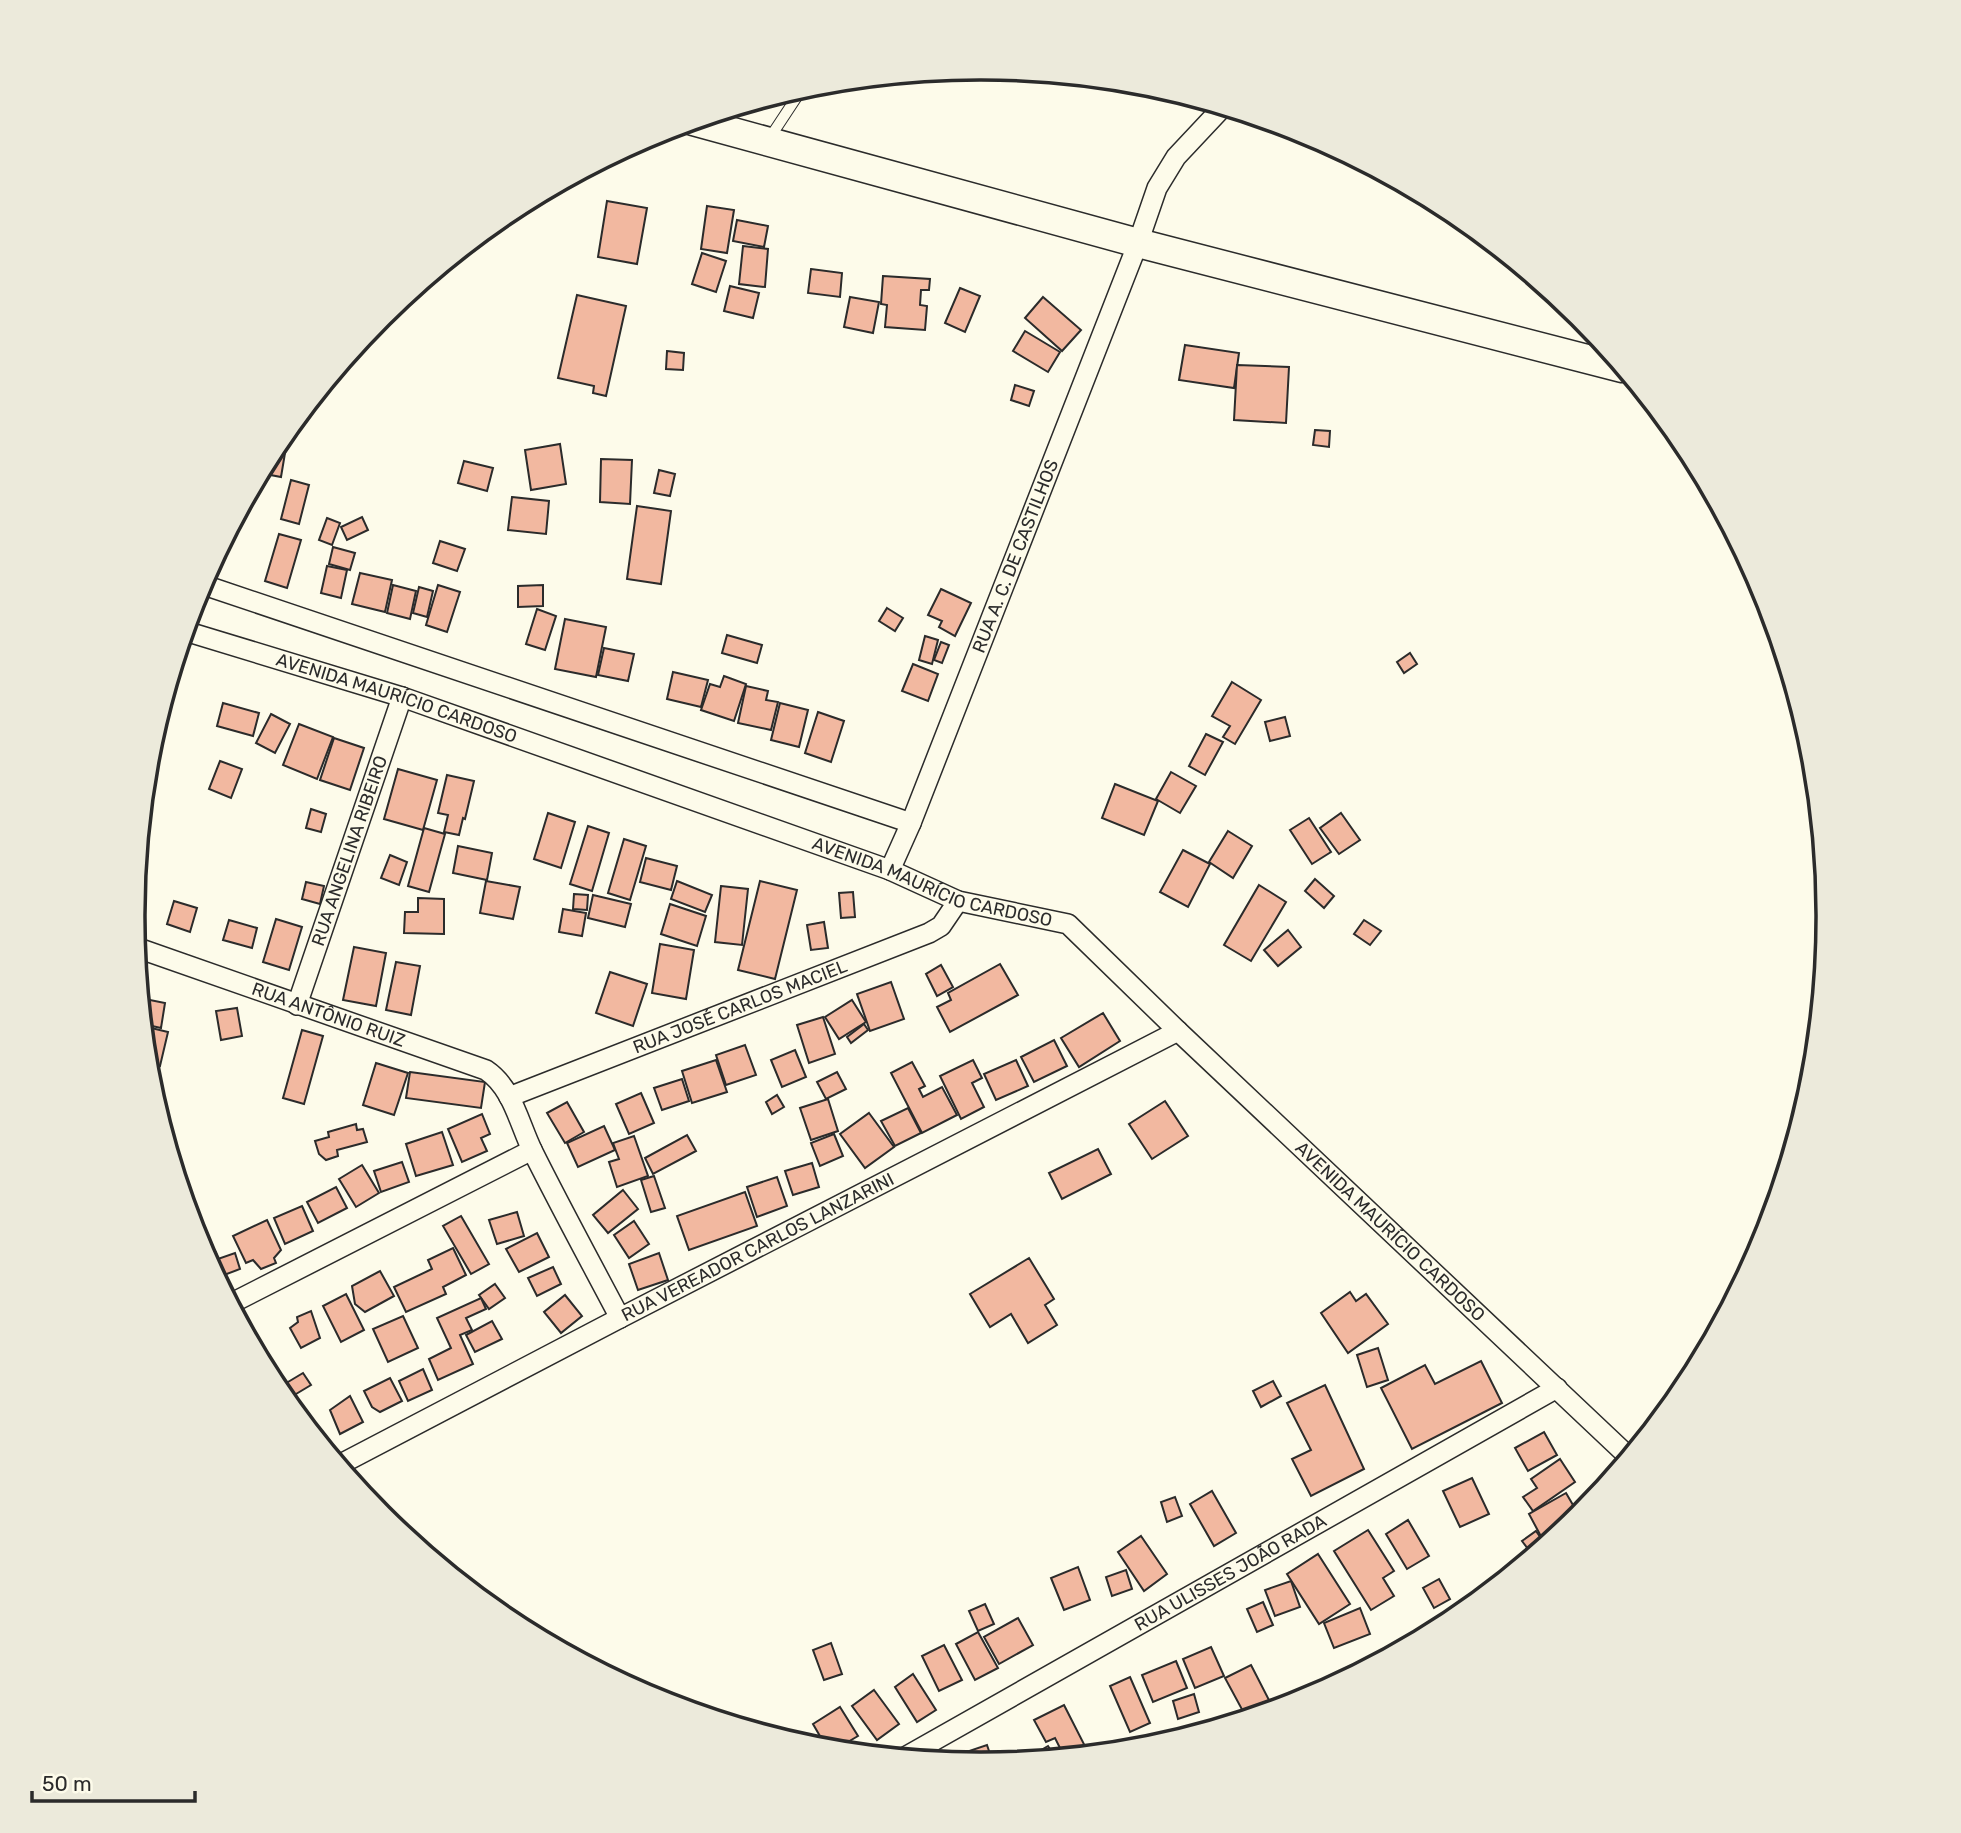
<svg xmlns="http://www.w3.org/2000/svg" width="1961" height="1833" font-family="Rubik,sans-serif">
<rect width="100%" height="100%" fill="#fdfbea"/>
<!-- building -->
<g fill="#f2b8a0" stroke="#2b2b2b" stroke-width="2">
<path d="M 607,201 L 647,208 L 637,264 L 598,257 Z"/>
<path d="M 707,206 L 734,210 L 727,253 L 701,249 Z"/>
<path d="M 737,220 L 768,226 L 764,247 L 733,241 Z"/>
<path d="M 743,246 L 768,249 L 765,287 L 739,284 Z"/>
<path d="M 702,253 L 726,261 L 716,292 L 692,284 Z"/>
<path d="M 811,269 L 842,273 L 840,297 L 808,293 Z"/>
<path d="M 883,276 L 930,279 L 929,290 L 921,290 L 920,305 L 927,306 L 925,330 L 885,327 L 887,305 L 881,304 Z"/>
<path d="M 730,286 L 759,293 L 753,318 L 724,311 Z"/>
<path d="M 960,288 L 980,296 L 965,332 L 945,323 Z"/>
<path d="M 577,295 L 626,306 L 606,396 L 593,393 L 594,386 L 558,378 Z"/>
<path d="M 850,297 L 879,302 L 873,333 L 844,327 Z"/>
<path d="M 1043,297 L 1081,330 L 1062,351 L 1025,318 Z"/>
<path d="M 1025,331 L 1060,352 L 1048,372 L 1013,351 Z"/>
<path d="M 1185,345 L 1239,353 L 1234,388 L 1179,380 Z"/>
<path d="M 667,351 L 684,353 L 683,370 L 666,369 Z"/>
<path d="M 1237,365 L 1289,367 L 1286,423 L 1234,420 Z"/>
<path d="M 1015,385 L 1034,391 L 1029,406 L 1011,400 Z"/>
<path d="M 1315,430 L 1330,431 L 1329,447 L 1313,445 Z"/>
<path d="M 560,444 L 566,484 L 531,490 L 525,450 Z"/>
<path d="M 275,445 L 286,447 L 281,477 L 260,473 Z"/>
<path d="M 601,459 L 632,460 L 630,504 L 600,502 Z"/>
<path d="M 464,461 L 493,468 L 487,491 L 458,483 Z"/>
<path d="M 659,470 L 675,474 L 670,496 L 654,493 Z"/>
<path d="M 291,480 L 309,485 L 299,524 L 281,519 Z"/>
<path d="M 512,497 L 549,501 L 546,534 L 508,530 Z"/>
<path d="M 637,506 L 671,511 L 661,584 L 627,579 Z"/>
<path d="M 239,514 L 231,545 L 223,543 Z"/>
<path d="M 362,517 L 368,530 L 347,540 L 341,527 Z"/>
<path d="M 327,518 L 340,523 L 332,545 L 319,540 Z"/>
<path d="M 279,534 L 301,540 L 287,588 L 265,581 Z"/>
<path d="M 440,541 L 465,549 L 457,571 L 433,563 Z"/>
<path d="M 333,547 L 355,553 L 350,570 L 329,564 Z"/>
<path d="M 327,566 L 347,570 L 341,598 L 321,593 Z"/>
<path d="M 360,573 L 392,580 L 385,612 L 352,604 Z"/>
<path d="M 393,585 L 416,591 L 410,619 L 387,613 Z"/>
<path d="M 438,585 L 460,592 L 447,632 L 426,625 Z"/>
<path d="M 543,585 L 543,606 L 518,607 L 518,586 Z"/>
<path d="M 419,587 L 433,591 L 427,617 L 413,613 Z"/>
<path d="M 941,589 L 971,603 L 955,636 L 939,627 L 942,621 L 928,615 Z"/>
<path d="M 887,608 L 903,618 L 895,631 L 879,621 Z"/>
<path d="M 537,609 L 556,616 L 545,650 L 526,644 Z"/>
<path d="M 565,619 L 606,627 L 596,677 L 555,669 Z"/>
<path d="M 727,635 L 762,645 L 757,663 L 722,653 Z"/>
<path d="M 925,636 L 938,640 L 932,664 L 919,660 Z"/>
<path d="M 941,642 L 949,645 L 942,663 L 934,660 Z"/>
<path d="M 604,648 L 634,654 L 628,681 L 598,675 Z"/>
<path d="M 1410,653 L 1417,664 L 1404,673 L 1397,662 Z"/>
<path d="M 913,664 L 938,674 L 928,701 L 902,691 Z"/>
<path d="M 673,672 L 708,680 L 701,707 L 667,699 Z"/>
<path d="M 724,676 L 746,684 L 734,721 L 701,710 L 710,684 L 720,687 Z"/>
<path d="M 1232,682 L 1261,700 L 1235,744 L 1223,737 L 1230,726 L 1212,716 Z"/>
<path d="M 746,686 L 768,691 L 766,700 L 778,702 L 771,730 L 738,723 Z"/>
<path d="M 223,703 L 259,713 L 253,736 L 217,726 Z"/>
<path d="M 780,703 L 808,710 L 799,747 L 771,740 Z"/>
<path d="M 818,712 L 844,721 L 831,762 L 805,753 Z"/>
<path d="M 271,714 L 290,724 L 275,753 L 256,743 Z"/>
<path d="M 1285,717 L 1290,736 L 1270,741 L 1265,722 Z"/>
<path d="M 299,724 L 333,737 L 317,779 L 283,765 Z"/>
<path d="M 1206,734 L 1223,742 L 1205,775 L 1189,766 Z"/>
<path d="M 334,738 L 364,748 L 350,790 L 320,780 Z"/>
<path d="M 220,761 L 242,769 L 231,798 L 209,789 Z"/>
<path d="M 398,769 L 437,780 L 423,830 L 384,819 Z"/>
<path d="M 1171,772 L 1196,786 L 1180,813 L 1156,799 Z"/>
<path d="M 447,775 L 474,781 L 465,819 L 463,818 L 459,835 L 444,832 L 448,815 L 438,813 Z"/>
<path d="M 1115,784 L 1158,801 L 1144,835 L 1102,818 Z"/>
<path d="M 311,809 L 326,814 L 321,832 L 306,828 Z"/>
<path d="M 548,813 L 575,822 L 561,868 L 534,859 Z"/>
<path d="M 1341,813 L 1360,840 L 1339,854 L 1320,828 Z"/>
<path d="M 1309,818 L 1331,852 L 1312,864 L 1290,830 Z"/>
<path d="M 588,826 L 609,833 L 592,891 L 570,884 Z"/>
<path d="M 424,828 L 445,834 L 429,892 L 408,886 Z"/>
<path d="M 1228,831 L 1252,846 L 1233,878 L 1209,862 Z"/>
<path d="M 624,839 L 646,846 L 630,900 L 608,893 Z"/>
<path d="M 458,846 L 492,853 L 487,880 L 453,873 Z"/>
<path d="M 1183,850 L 1210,864 L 1188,907 L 1160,892 Z"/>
<path d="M 390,855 L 407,862 L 399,885 L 381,878 Z"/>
<path d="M 646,858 L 677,866 L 671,890 L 640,882 Z"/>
<path d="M 1315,879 L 1334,896 L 1324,908 L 1305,891 Z"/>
<path d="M 486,881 L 520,887 L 513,919 L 480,913 Z"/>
<path d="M 677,881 L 712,895 L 705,912 L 671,899 Z"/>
<path d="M 760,881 L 797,890 L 775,979 L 738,970 Z"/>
<path d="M 306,882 L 324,886 L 320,904 L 302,899 Z"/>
<path d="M 1259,885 L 1286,902 L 1251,961 L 1224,945 Z"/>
<path d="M 721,886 L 748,889 L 742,945 L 715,942 Z"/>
<path d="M 853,892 L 855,917 L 841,918 L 839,893 Z"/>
<path d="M 574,894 L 588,895 L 587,910 L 573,909 Z"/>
<path d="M 593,895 L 631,904 L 625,927 L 588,918 Z"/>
<path d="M 418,898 L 444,899 L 444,934 L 404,933 L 405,912 L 418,912 Z"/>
<path d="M 174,901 L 197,908 L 190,932 L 167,924 Z"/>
<path d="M 670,904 L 706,916 L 697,946 L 661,934 Z"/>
<path d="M 563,909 L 586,913 L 582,936 L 559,932 Z"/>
<path d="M 276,919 L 302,927 L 289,970 L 263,962 Z"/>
<path d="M 229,920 L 257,928 L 252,948 L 223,940 Z"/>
<path d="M 1364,920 L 1381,931 L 1370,945 L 1354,934 Z"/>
<path d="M 824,922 L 828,948 L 811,950 L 807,925 Z"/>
<path d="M 1288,930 L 1301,947 L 1278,966 L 1264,950 Z"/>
<path d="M 660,944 L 694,950 L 686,999 L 652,993 Z"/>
<path d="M 354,947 L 386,953 L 376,1006 L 343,1000 Z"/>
<path d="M 396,962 L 420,966 L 411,1015 L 386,1010 Z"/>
<path d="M 1000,964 L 1018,995 L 950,1032 L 937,1007 L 951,1000 L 948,993 Z"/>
<path d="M 941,965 L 953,987 L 937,996 L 926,974 Z"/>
<path d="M 610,972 L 647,984 L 633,1026 L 596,1013 Z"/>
<path d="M 891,982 L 904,1019 L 870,1031 L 857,994 Z"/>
<path d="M 140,998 L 165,1003 L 161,1028 L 143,1024 Z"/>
<path d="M 852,1000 L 866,1022 L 839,1039 L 825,1017 Z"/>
<path d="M 237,1008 L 242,1036 L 221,1040 L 216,1011 Z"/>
<path d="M 1103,1013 L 1120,1041 L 1079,1067 L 1061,1038 Z"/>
<path d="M 823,1017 L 835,1054 L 809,1063 L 797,1025 Z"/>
<path d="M 864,1024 L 868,1030 L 851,1043 L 847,1037 Z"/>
<path d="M 143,1026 L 168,1032 L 160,1066 L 147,1062 Z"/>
<path d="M 302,1030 L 323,1036 L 304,1104 L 283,1098 Z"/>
<path d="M 1054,1040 L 1067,1066 L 1034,1082 L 1021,1057 Z"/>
<path d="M 745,1045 L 756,1075 L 726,1085 L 716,1055 Z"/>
<path d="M 795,1050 L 806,1077 L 782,1087 L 771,1060 Z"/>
<path d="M 716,1060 L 727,1092 L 692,1103 L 682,1071 Z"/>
<path d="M 973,1060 L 982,1078 L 972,1083 L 984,1107 L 961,1119 L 940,1076 Z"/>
<path d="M 1016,1060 L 1028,1086 L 996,1100 L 984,1074 Z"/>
<path d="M 912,1062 L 925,1086 L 919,1089 L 923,1097 L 942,1087 L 957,1115 L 922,1133 L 891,1073 Z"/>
<path d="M 376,1063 L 408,1073 L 394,1115 L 363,1105 Z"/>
<path d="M 410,1072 L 485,1082 L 481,1108 L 406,1098 Z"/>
<path d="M 837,1072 L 846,1089 L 826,1099 L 817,1082 Z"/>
<path d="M 682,1079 L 689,1101 L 662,1110 L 654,1088 Z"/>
<path d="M 641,1093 L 654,1123 L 629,1134 L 616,1104 Z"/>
<path d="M 777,1095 L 784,1107 L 772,1114 L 766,1102 Z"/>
<path d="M 828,1099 L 838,1131 L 811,1140 L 800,1108 Z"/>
<path d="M 1165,1101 L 1188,1136 L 1152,1159 L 1129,1124 Z"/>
<path d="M 567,1102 L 584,1132 L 565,1143 L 547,1113 Z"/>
<path d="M 908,1108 L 921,1133 L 895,1146 L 881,1121 Z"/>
<path d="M 869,1113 L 894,1147 L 865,1168 L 840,1134 Z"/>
<path d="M 482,1114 L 490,1134 L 481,1138 L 487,1151 L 462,1162 L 448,1129 Z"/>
<path d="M 356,1124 L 357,1130 L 363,1129 L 367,1142 L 337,1150 L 338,1156 L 326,1160 L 319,1154 L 315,1141 L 329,1137 L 328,1132 Z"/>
<path d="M 604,1126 L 615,1150 L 578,1167 L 567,1143 Z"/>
<path d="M 442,1132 L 453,1165 L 416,1176 L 406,1144 Z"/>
<path d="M 834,1134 L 843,1156 L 820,1166 L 811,1143 Z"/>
<path d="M 687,1135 L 696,1151 L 653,1174 L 645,1158 Z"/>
<path d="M 634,1136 L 648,1176 L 617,1187 L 609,1162 L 619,1159 L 613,1143 Z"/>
<path d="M 1098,1149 L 1111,1174 L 1062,1199 L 1049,1173 Z"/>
<path d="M 402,1162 L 409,1182 L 381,1192 L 374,1171 Z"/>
<path d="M 812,1163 L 819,1187 L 793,1195 L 785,1171 Z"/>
<path d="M 362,1165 L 379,1193 L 356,1207 L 339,1179 Z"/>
<path d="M 654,1176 L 665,1208 L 651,1212 L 641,1180 Z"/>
<path d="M 777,1177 L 787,1206 L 757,1217 L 747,1187 Z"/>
<path d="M 336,1187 L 347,1208 L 318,1223 L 307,1202 Z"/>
<path d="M 623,1190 L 638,1209 L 608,1233 L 593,1215 Z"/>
<path d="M 745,1192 L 757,1226 L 689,1250 L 677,1216 Z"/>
<path d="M 302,1206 L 313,1231 L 285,1244 L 274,1218 Z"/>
<path d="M 517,1212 L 524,1236 L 497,1244 L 489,1220 Z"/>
<path d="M 461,1216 L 489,1264 L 471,1274 L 443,1226 Z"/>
<path d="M 267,1220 L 281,1250 L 274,1258 L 276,1263 L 261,1269 L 253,1260 L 246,1263 L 233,1236 Z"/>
<path d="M 634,1221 L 649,1244 L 629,1258 L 614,1235 Z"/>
<path d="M 537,1233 L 549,1257 L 519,1272 L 506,1249 Z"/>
<path d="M 453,1248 L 466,1275 L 443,1287 L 446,1294 L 406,1312 L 394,1287 L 432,1269 L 428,1260 Z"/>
<path d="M 216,1253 L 218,1259 L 235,1253 L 240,1269 L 216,1278 L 207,1260 Z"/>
<path d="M 659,1253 L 668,1280 L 638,1290 L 629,1264 Z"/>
<path d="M 1029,1258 L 1054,1299 L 1045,1305 L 1057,1325 L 1028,1343 L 1011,1314 L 990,1327 L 970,1294 Z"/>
<path d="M 553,1267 L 561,1284 L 537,1296 L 528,1278 Z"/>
<path d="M 380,1271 L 394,1296 L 365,1312 L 355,1304 L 352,1286 Z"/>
<path d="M 495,1284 L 505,1298 L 489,1309 L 479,1295 Z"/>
<path d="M 1350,1292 L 1356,1301 L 1366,1294 L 1388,1324 L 1348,1353 L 1321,1313 Z"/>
<path d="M 346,1294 L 364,1330 L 341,1342 L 323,1306 Z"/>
<path d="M 565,1295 L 582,1316 L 561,1333 L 544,1312 Z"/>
<path d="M 481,1298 L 486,1309 L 466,1318 L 472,1330 L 460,1335 L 473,1364 L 438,1380 L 429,1359 L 451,1348 L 437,1318 Z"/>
<path d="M 311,1311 L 320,1338 L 301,1348 L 290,1328 L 298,1322 L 297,1317 Z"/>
<path d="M 403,1316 L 418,1348 L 388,1362 L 373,1329 Z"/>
<path d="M 492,1321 L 502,1339 L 475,1352 L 466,1335 Z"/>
<path d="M 1378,1348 L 1388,1380 L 1367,1387 L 1357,1355 Z"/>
<path d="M 1481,1361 L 1502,1403 L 1412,1449 L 1381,1388 L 1425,1365 L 1435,1384 Z"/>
<path d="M 423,1369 L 432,1390 L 408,1401 L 399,1381 Z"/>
<path d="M 303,1373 L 311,1385 L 286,1400 L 278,1388 Z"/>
<path d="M 390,1378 L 402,1401 L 380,1412 L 372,1407 L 364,1391 Z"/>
<path d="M 1273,1381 L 1281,1396 L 1261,1407 L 1253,1391 Z"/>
<path d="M 1325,1385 L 1364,1469 L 1311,1496 L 1292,1459 L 1311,1450 L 1287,1403 Z"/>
<path d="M 350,1396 L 363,1422 L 340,1434 L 330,1410 Z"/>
<path d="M 1544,1432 L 1557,1455 L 1528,1471 L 1515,1448 Z"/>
<path d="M 1560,1459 L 1575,1482 L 1533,1511 L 1523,1497 L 1537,1488 L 1531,1479 Z"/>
<path d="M 1472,1478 L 1489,1514 L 1460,1527 L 1443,1491 Z"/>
<path d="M 1212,1491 L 1236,1533 L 1214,1546 L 1190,1504 Z"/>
<path d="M 1566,1493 L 1580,1517 L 1561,1532 L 1544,1542 L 1529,1514 Z"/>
<path d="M 1175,1497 L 1182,1516 L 1167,1522 L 1161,1502 Z"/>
<path d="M 1408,1520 L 1429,1556 L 1407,1569 L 1386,1534 Z"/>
<path d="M 1368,1530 L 1394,1571 L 1383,1578 L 1394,1596 L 1371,1610 L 1334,1551 Z"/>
<path d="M 1536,1531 L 1545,1544 L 1531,1553 L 1522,1541 Z"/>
<path d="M 1141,1536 L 1167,1574 L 1144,1591 L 1118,1552 Z"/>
<path d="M 1318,1554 L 1350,1604 L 1319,1624 L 1287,1574 Z"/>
<path d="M 1078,1567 L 1090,1600 L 1064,1610 L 1051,1578 Z"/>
<path d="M 1126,1570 L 1132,1589 L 1112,1596 L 1106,1577 Z"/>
<path d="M 1439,1579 L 1450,1599 L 1434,1608 L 1423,1588 Z"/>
<path d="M 1291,1581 L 1300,1607 L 1275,1616 L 1265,1590 Z"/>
<path d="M 1263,1602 L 1273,1625 L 1257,1632 L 1247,1609 Z"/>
<path d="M 985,1604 L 994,1624 L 978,1631 L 969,1611 Z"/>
<path d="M 1360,1608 L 1370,1634 L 1334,1648 L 1324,1623 Z"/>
<path d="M 1018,1618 L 1033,1645 L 999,1664 L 984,1637 Z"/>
<path d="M 978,1632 L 998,1668 L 975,1680 L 956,1644 Z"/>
<path d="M 831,1643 L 842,1674 L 824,1680 L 813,1650 Z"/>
<path d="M 944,1645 L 962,1680 L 939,1691 L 922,1656 Z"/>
<path d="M 1211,1647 L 1224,1676 L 1195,1688 L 1183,1659 Z"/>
<path d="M 1176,1661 L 1187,1688 L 1153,1702 L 1142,1675 Z"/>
<path d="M 1251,1665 L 1270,1702 L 1245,1715 L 1225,1678 Z"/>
<path d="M 913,1674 L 936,1710 L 917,1722 L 895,1687 Z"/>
<path d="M 1130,1677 L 1150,1723 L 1130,1732 L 1110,1686 Z"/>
<path d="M 874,1690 L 899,1724 L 877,1740 L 852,1706 Z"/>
<path d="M 1194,1694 L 1199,1712 L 1178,1719 L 1173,1701 Z"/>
<path d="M 1064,1705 L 1089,1754 L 1064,1756 L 1055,1738 L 1046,1742 L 1034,1720 Z"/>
<path d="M 840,1707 L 858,1736 L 834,1750 L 828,1750 L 813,1724 Z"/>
<path d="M 987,1745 L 993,1763 L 967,1763 L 963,1753 Z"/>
<path d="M 1048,1746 L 1055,1757 L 1024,1760 Z"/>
</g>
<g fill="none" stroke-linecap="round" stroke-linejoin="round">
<!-- service casing -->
<g stroke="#2b2b2b" stroke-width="12">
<path id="service" d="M 769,139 L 802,89"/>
</g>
<!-- minor casing -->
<g stroke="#2b2b2b" stroke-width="22">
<g id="minor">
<path d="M 201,584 L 911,823"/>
<path id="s1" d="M 185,631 L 402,697 L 890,870 L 958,901 L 1068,924 L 1178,1031 L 1629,1457"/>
<path id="s2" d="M 890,870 L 911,823 L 1138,243 L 1157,188 L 1176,157 L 1222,108"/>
<path id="s3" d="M 135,947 L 486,1070 C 513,1088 519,1124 533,1152 C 561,1208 591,1263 620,1318"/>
<path id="s4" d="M 297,1005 L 402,697"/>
<path id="s5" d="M 509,1097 L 929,933 L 941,926 L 958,901"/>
<path d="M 230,1304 L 532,1150"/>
<path id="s6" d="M 339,1465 L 620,1318 L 1178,1031"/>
<path id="s7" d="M 905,1757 L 1557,1388"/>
</g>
</g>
<!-- secondary casing -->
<g stroke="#2b2b2b" stroke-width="31">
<path id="secondary" d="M 693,121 L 1138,243 L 1622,368"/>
</g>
<!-- service -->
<use href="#service" stroke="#fdfbea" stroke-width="10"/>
<!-- minor -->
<use href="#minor" stroke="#fdfbea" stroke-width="19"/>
<!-- secondary -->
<use href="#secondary" stroke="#fdfbea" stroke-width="28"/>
</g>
<g text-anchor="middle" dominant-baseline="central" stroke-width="5" stroke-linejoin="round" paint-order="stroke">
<!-- street labels -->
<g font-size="18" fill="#2b2b2b" stroke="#fdfbea">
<text stroke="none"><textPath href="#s2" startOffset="338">RUA A. C. DE CASTILHOS</textPath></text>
<text stroke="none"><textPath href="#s1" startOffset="222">AVENIDA MAURÍCIO CARDOSO</textPath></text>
<text stroke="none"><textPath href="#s4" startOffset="163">RUA ANGELINA RIBEIRO</textPath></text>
<text stroke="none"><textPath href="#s1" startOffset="789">AVENIDA MAURÍCIO CARDOSO</textPath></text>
<text stroke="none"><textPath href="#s5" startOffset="248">RUA JOSÉ CARLOS MACIEL</textPath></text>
<text stroke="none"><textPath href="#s3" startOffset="205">RUA ANTÔNIO RUIZ</textPath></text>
<text stroke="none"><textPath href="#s1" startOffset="1377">AVENIDA MAURÍCIO CARDOSO</textPath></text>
<text stroke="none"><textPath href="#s6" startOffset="472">RUA VEREADOR CARLOS LANZARINI</textPath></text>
<text stroke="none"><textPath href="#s7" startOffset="374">RUA ULISSES JOÃO RADA</textPath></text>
</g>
</g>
<!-- crop -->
<path d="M0 0H1961V1833H0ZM980 80H981A835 835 0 0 1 1816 915V917A835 835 0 0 1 981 1752H980A835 835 0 0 1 145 917V915A835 835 0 0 1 980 80Z" fill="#eceadb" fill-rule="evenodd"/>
<path fill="none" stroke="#2b2b2b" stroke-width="3.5" d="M980 80H981A835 835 0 0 1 1816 915V917A835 835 0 0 1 981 1752H980A835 835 0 0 1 145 917V915A835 835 0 0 1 980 80Z"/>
<!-- scale -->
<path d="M32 1791v10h163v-10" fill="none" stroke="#2b2b2b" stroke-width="3.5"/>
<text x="42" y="1791" font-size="21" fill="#2b2b2b" stroke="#fdfbea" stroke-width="5" paint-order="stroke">50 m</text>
</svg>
